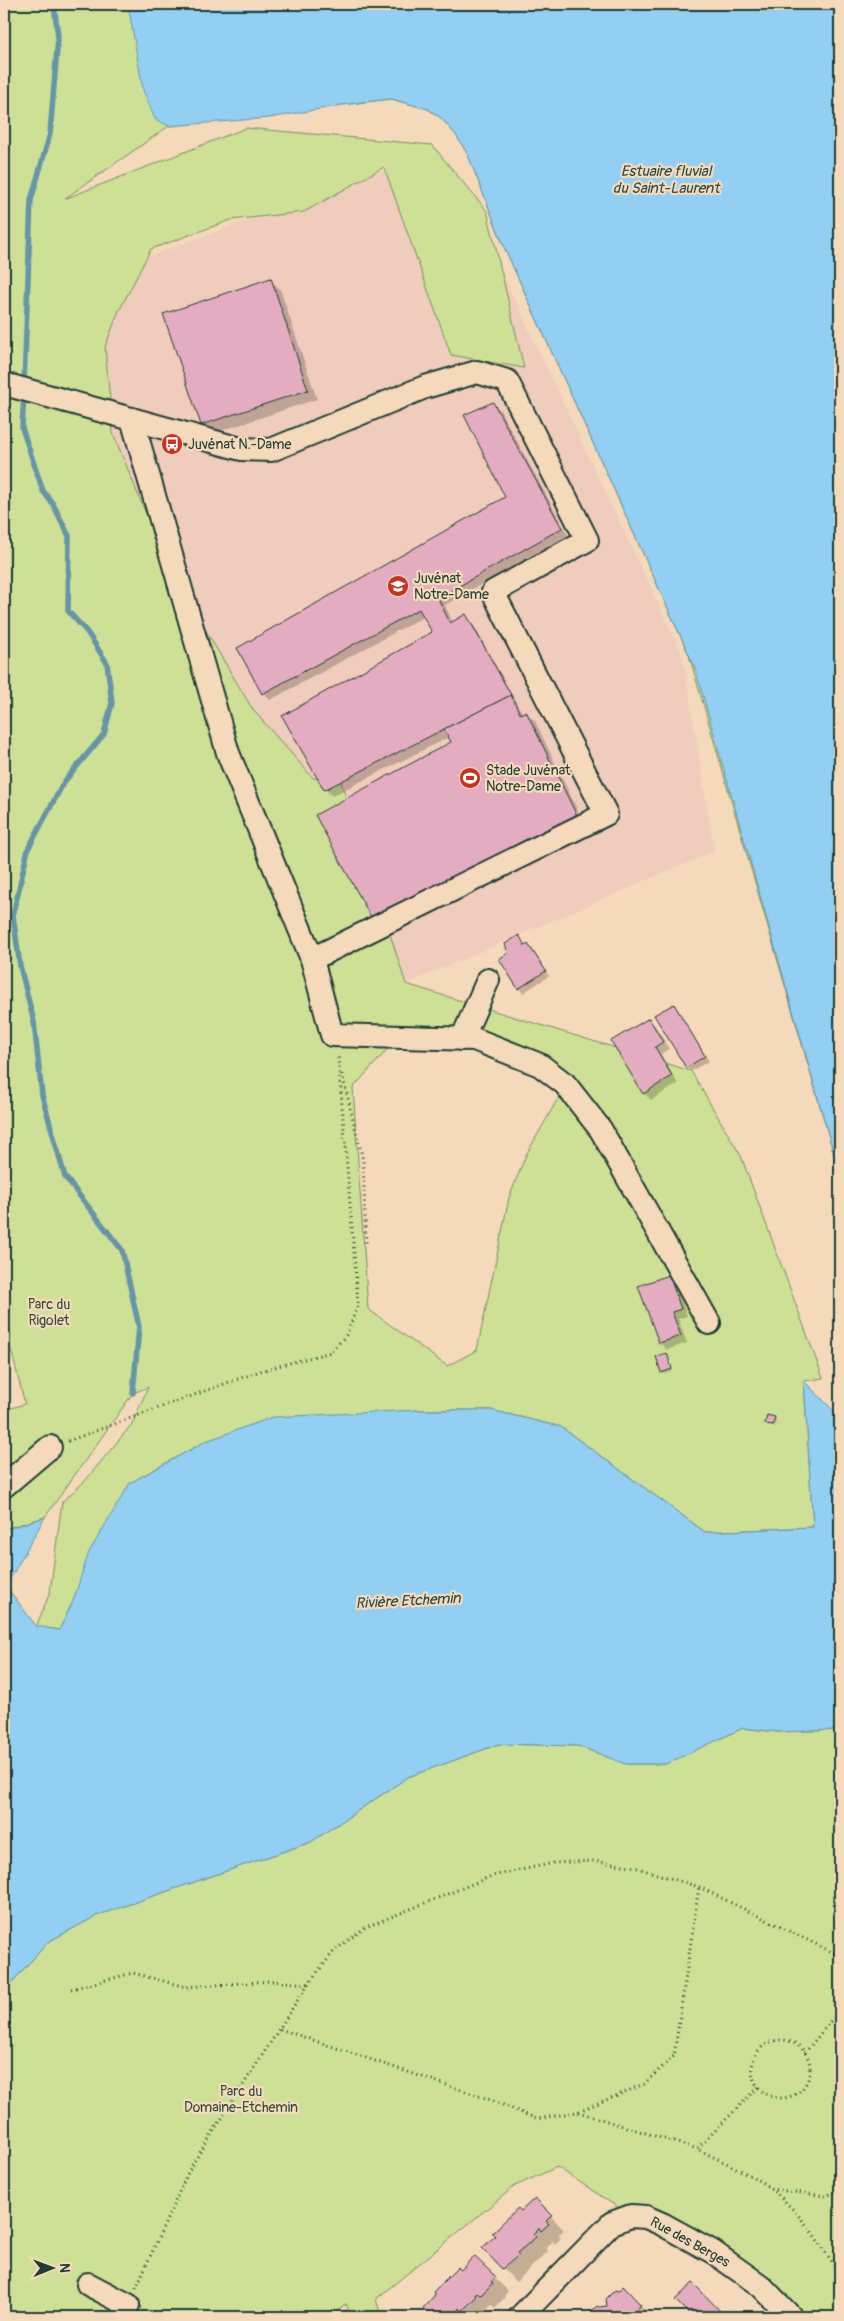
<svg xmlns="http://www.w3.org/2000/svg" width="844" height="2321" font-family="Pangolin,sans-serif">
<rect width="100%" height="100%" fill="#f4d9ba"/>
<filter id="ink" filterUnits="userSpaceOnUse"><feTurbulence type="fractalNoise" baseFrequency=".02" numOctaves="2"/><feDisplacementMap in="SourceGraphic" scale="10" xChannelSelector="R" yChannelSelector="G"/><feConvolveMatrix kernelMatrix="1 2 1 2 8 2 1 2 1" color-interpolation-filters="sRGB"/></filter>
<g filter="url(#ink)">
<!-- built -->
<path fill="#efccbc" d="M 421,157 L 468,201 L 683,657 L 714,851 L 319,1021 L 118,516 L 74,284 Z"/>
<!-- green -->
<g fill="#cde095" stroke="#768e64" fill-rule="evenodd">
<path d="M 4,4 L 840,4 L 840,1175 L 689,655 L 505,249 L 468,155 L 456,135 L 441,118 L 428,109 L 391,99 L 169,126 L 64,199 L 246,128 L 432,145 L 487,211 L 524,368 L 451,355 L 384,167 L 304,212 L 231,220 L 151,249 L 118,313 L 105,347 L 113,433 L 151,526 L 193,609 L 253,710 L 313,778 L 341,782 L 406,984 L 691,1071 L 741,1156 L 823,1378 L 804,1381 L 813,1527 L 705,1532 L 561,1427 L 491,1410 L 418,1410 L 206,1441 L 130,1483 L 60,1630 L 36,1627 L 50,1592 L 62,1502 L 85,1481 L 132,1424 L 148,1387 L 133,1393 L 45,1517 L 4,1529 L 4,1410 L 25,1404 L 4,1322 ZM 394,1042 L 474,1048 L 548,1078 L 560,1095 L 526,1155 L 509,1198 L 477,1350 L 447,1366 L 368,1309 L 353,1088 Z"/>
<path d="M 743,1728 L 778,1732 L 840,1730 L 840,2317 L 791,2317 L 761,2286 L 631,2216 L 557,2167 L 515,2186 L 376,2299 L 381,2317 L 352,2317 L 346,2304 L 330,2317 L 4,2317 L 4,1991 L 48,1942 L 98,1915 L 311,1842 L 408,1777 L 499,1744 L 578,1746 L 626,1764 L 665,1764 Z"/>
</g>
<!-- water -->
<g fill="#93cff3" stroke="#6595a7">
<path d="M 128,4 L 840,4 L 840,1175 L 695,668 L 505,249 L 468,155 L 456,135 L 441,118 L 428,109 L 391,99 L 354,103 L 269,118 L 169,126 L 155,119 L 143,90 Z"/>
<path d="M 804,1381 L 840,1417 L 840,1730 L 778,1732 L 743,1728 L 666,1764 L 626,1764 L 578,1746 L 499,1744 L 408,1777 L 311,1842 L 98,1915 L 48,1942 L 4,1991 L 4,1530 L 45,1517 L 6,1586 L 36,1626 L 59,1630 L 73,1601 L 89,1552 L 130,1483 L 206,1441 L 273,1417 L 418,1410 L 491,1410 L 561,1427 L 705,1532 L 813,1527 Z"/>
</g>
<!-- shadow -->
<g fill="#0003">
<path d="M 270,280 L 280,289 L 317,399 L 211,434 L 202,425 L 164,315 Z"/>
<path d="M 493,403 L 500,410 L 568,535 L 445,605 L 453,623 L 465,616 L 472,622 L 517,704 L 523,714 L 525,712 L 535,721 L 586,828 L 452,743 L 449,737 L 332,796 L 325,789 L 433,632 L 425,616 L 270,700 L 264,693 L 506,498 Z"/>
<path d="M 518,937 L 526,947 L 528,945 L 533,950 L 549,976 L 523,993 L 519,988 L 509,954 Z"/>
<path d="M 674,1005 L 709,1061 L 691,1071 L 687,1067 Z"/>
<path d="M 649,1020 L 656,1027 L 669,1049 L 661,1054 L 678,1084 L 651,1100 L 644,1093 Z"/>
<path d="M 669,1276 L 676,1283 L 687,1316 L 678,1319 L 687,1343 L 667,1350 L 660,1343 Z"/>
<path d="M 667,1354 L 673,1371 L 664,1374 L 662,1372 Z"/>
<path d="M 774,1418 L 776,1420 L 775,1427 L 766,1423 Z"/>
<path d="M 535,2200 L 564,2230 L 558,2235 L 561,2238 L 555,2244 L 553,2241 L 546,2248 L 548,2251 L 516,2282 L 483,2248 Z"/>
<path d="M 474,2258 L 508,2291 L 504,2296 L 505,2297 L 495,2308 L 491,2304 L 482,2317 L 434,2317 L 425,2308 Z"/>
<path d="M 623,2288 L 652,2317 L 587,2317 L 597,2307 L 609,2307 Z"/>
</g>
<g fill="none" stroke-linecap="round" stroke-linejoin="round">
<!-- stream -->
<g stroke="#6595a7" stroke-width="5.5">
<path d="M 24,384 L 31,200 L 50,134 L 58,37 L 54,4"/>
<path d="M 24,395 L 22,428 L 43,491 L 53,504 L 69,536 L 68,611 L 87,632 L 107,663 L 112,703 L 104,734 L 64,782 L 28,849 L 13,915 L 20,966 L 34,1022 L 42,1095 L 65,1177 L 122,1250 L 139,1327 L 133,1393"/>
</g>
</g>
<!-- building -->
<g fill="#e4acc0" stroke="#1f3d34">
<path d="M 271,278 L 308,390 L 201,425 L 163,314 Z"/>
<path d="M 493,402 L 562,528 L 438,598 L 450,623 L 466,614 L 511,695 L 324,790 L 282,716 L 432,632 L 419,609 L 262,694 L 237,648 L 505,497 L 464,415 Z"/>
<path d="M 511,695 L 520,714 L 526,711 L 578,818 L 373,921 L 315,815 L 451,742 L 444,729 Z"/>
<path d="M 519,935 L 525,946 L 528,944 L 546,971 L 518,989 L 499,959 L 508,953 L 505,944 Z"/>
<path d="M 674,1004 L 705,1056 L 686,1068 L 654,1015 Z"/>
<path d="M 649,1018 L 663,1042 L 655,1047 L 672,1076 L 643,1094 L 611,1041 Z"/>
<path d="M 669,1275 L 681,1309 L 672,1312 L 681,1336 L 659,1343 L 638,1286 Z"/>
<path d="M 667,1353 L 672,1369 L 661,1373 L 656,1356 Z"/>
<path d="M 767,1415 L 775,1417 L 773,1425 L 765,1424 Z"/>
<path d="M 535,2198 L 552,2215 L 546,2221 L 549,2224 L 541,2231 L 539,2228 L 533,2234 L 536,2237 L 517,2253 L 519,2255 L 502,2269 L 482,2248 L 495,2236 L 492,2233 L 518,2208 L 521,2211 Z"/>
<path d="M 474,2256 L 496,2277 L 491,2282 L 493,2283 L 481,2295 L 477,2292 L 475,2294 L 476,2297 L 462,2311 L 459,2308 L 455,2313 L 457,2315 L 455,2317 L 432,2317 L 423,2308 L 435,2295 L 433,2292 L 458,2267 L 461,2270 Z"/>
<path d="M 693,2283 L 726,2317 L 685,2317 L 689,2314 L 675,2300 Z"/>
<path d="M 623,2286 L 641,2305 L 629,2317 L 585,2317 L 597,2306 L 599,2307 L 607,2306 L 606,2299 L 615,2290 L 618,2291 Z"/>
<path d="M 346,2310 L 351,2317 L 333,2317 Z"/>
</g>
<g fill="none" stroke-linecap="round" stroke-linejoin="round">
<!-- minor casing -->
<g stroke="#1f3d34" stroke-width="26">
<g id="minor">
<path d="M 4,384 L 241,449 L 271,450 L 425,387 L 477,372 L 507,381 L 587,540 L 493,592 L 606,814 L 312,959"/>
<path d="M 132,419 L 228,753 L 312,959 L 332,1035 L 474,1039 L 540,1065 L 565,1084 L 601,1130 L 709,1323"/>
<path d="M 462,1039 L 488,980"/>
<path d="M 4,1486 L 50,1447"/>
<path d="M 88,2284 L 128,2305 L 123,2317"/>
<path d="M 520,2317 L 612,2223 L 631,2216 L 646,2217 L 662,2224 L 713,2252 L 761,2286 L 791,2317"/>
</g>
</g>
<!-- path -->
<g stroke="#1f3d34" stroke-width="3" stroke-dasharray="1 4" stroke-linecap="butt">
<path d="M 342,1074 L 363,1160 L 366,1245"/>
<path d="M 68,1441 L 260,1371 L 331,1352 L 347,1334 L 358,1304 L 338,1055"/>
<path d="M 71,1989 L 133,1973 L 186,1987 L 272,1981 L 308,1984"/>
<path d="M 280,2029 L 491,2100 L 537,2119 L 577,2112 L 644,2084 L 674,2056 L 699,1887"/>
<circle cx="781" cy="2069" r="29"/>
<path d="M 805,2053 L 840,2009"/>
<path d="M 758,2087 L 697,2149 C 719,2160 752,2174 771,2189 C 799,2211 822,2245 840,2275"/>
<path d="M 578,2112 L 697,2149"/>
<path d="M 770,2189 L 826,2196 L 840,2190"/>
<path d="M 136,2288 L 190,2168 L 308,1984 L 335,1950 L 366,1927 L 492,1876 L 554,1863 L 593,1861 L 631,1866 L 699,1887 L 840,1956"/>
</g>
<!-- minor -->
<use href="#minor" stroke="#f4d9ba" stroke-width="22"/>
</g>
</g>
<!-- icons -->
<defs>
<g id="bus-disc" transform="scale(1.125)"><circle r="9.5" fill="#c8321e" stroke="#f4d9ba"/><path d="M-5-6H5V4H4V6H2V4H-2V6H-4V4H-5ZM-3.5-4V0h7V-4ZM-3.5 1.2v1.5H-2V1.2ZM2 1.2v1.5H3.5V1.2Z" fill="#fff"/></g>
<g id="school-disc" transform="scale(1.125)"><circle r="9.5" fill="#c8321e" stroke="#f4d9ba"/><path d="M0-5L7-2L0 1L-7-2ZM-4 1L0 2.5L4 1V4Q0 6-4 4Z" fill="#fff"/></g>
<g id="stadium-disc" transform="scale(1.125)"><circle r="9.5" fill="#c8321e" stroke="#f4d9ba"/><path d="M0-5a6.5 5 0 1 0 0 10a6.5 5 0 1 0 0-10ZM-3.5-1.8h7v3.6h-7Z" fill="#fff"/></g>
</defs>
<g fill-rule="evenodd">
<use href="#bus-disc" x="172" y="444"/>
<use href="#school-disc" x="398" y="586"/>
<use href="#stadium-disc" x="470" y="778"/>
</g>
<g text-anchor="middle" dominant-baseline="central" stroke-width="4.5" stroke-linejoin="round" paint-order="stroke">
<!-- poi labels -->
<g font-size="14" fill="#1f3d34" stroke="#f4d9ba" text-anchor="start">
<text x="188" y="444">Juvénat N.-Dame</text>
<text x="414" y="578">Juvénat<tspan x="414" dy="16">Notre-Dame</tspan></text>
<text x="486" y="770">Stade Juvénat<tspan x="486" dy="16">Notre-Dame</tspan></text>
</g>
<!-- park labels -->
<g font-size="14" fill="#304d3e" stroke="#f4d9ba">
<text x="49" y="1304">Parc du<tspan x="49" dy="16">Rigolet</tspan></text>
<text x="241" y="2091">Parc du<tspan x="241" dy="16">Domaine-Etchemin</tspan></text>
</g>
<!-- street labels -->
<g font-size="14" fill="#1f3d34" stroke="#f4d9ba">
<text transform="translate(690 2242) rotate(29)">Rue des Berges</text>
</g>
<!-- water labels -->
<g font-size="15" font-style="italic" fill="#2b4c47" stroke="#f4d9ba">
<text x="666" y="171">Estuaire fluvial<tspan x="666" dy="17">du Saint-Laurent</tspan></text>
<text transform="translate(408 1601) rotate(-3)">Rivière Etchemin</text>
</g>
</g>
<!-- margin -->
<rect width="844" height="2321" fill="none" stroke="#f4d9ba" stroke-width="20"/>
<rect x="10" y="10" width="824" height="2301" fill="none" stroke="#1f3d34" stroke-width="2" filter="url(#ink)"/>
<!-- north arrow -->
<g transform="translate(52 2268) rotate(89)" stroke="#f4d9ba" stroke-width="4" paint-order="stroke">
<path d="M0-4L9 19L0 12L-9 19Z" fill="#1f3d34"/>
<text y="-8" font-size="14" font-weight="bold" text-anchor="middle" fill="#1f3d34">N</text>
</g>
</svg>
